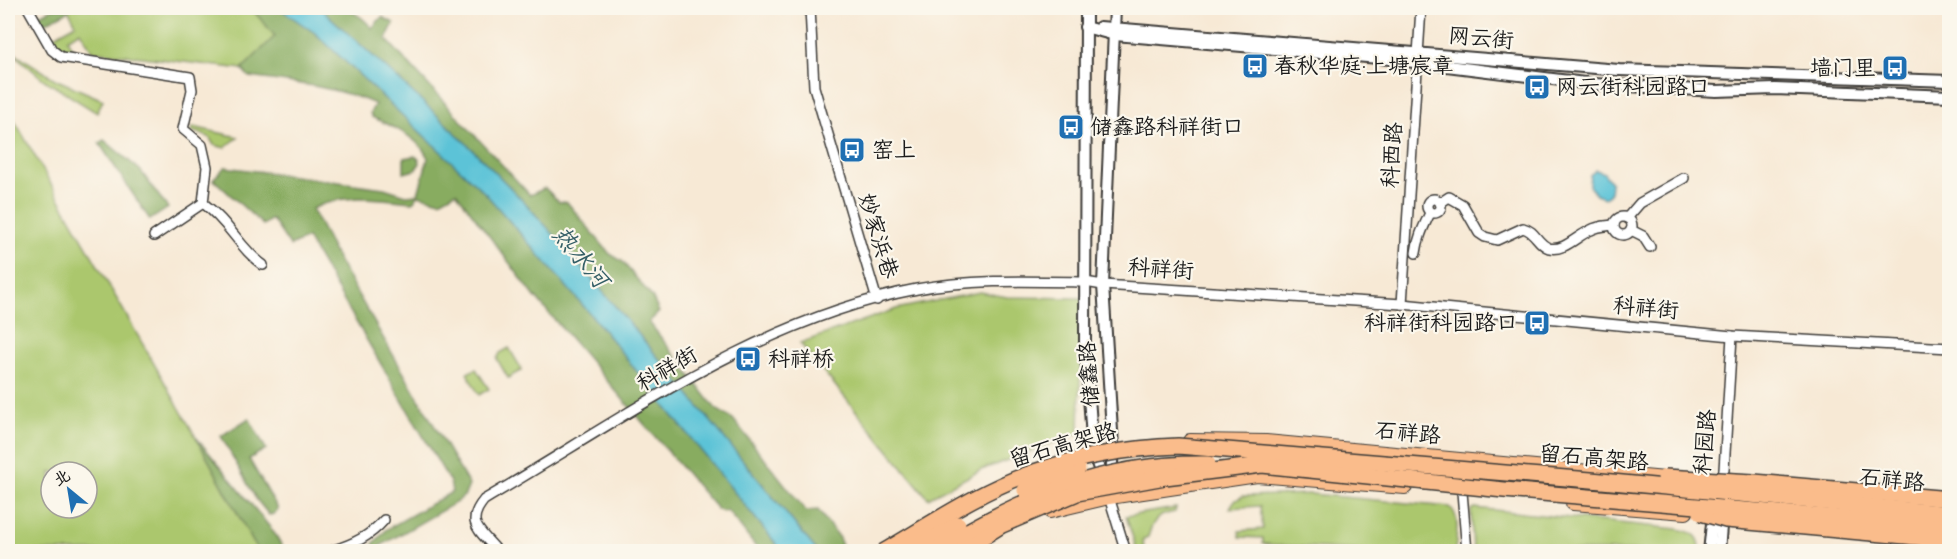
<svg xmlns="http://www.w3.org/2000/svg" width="1957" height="559" font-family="'Comic Neue','LXGW WenKai TC',sans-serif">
<rect width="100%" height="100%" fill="#fbf7ec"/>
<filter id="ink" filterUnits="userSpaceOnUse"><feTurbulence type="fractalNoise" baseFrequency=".0167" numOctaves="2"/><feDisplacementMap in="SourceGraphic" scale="12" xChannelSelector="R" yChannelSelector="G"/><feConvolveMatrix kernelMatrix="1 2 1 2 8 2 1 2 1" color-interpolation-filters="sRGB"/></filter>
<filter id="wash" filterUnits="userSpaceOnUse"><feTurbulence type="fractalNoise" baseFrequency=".008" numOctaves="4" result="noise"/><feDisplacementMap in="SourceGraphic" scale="24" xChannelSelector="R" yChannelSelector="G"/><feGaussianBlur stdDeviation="1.35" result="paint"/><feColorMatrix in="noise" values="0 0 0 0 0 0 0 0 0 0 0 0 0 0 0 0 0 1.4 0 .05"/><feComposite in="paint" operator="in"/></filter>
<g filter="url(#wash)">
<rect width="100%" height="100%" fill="#f7e9d5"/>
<!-- green -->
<g fill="#abc76d" stroke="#647244" stroke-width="1.5" fill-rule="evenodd">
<path d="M 67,8 L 251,8 L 276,36 L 242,69 L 92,51 L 80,31 L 67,39 L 74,52 L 64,51 L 51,38 L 76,24 Z"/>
<path d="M 8,49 L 55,79 L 103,100 L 97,113 L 44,80 Z"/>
<path d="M 8,109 L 196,437 L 258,551 L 8,551 ZM 51,472 L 87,472 L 87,508 L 51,508 Z"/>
<path d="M 193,127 L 238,137 L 225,148 L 214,145 L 209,137 L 192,131 Z"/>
<path d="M 980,292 L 1007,297 L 1082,298 L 1079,433 L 981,470 L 928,498 L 800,343 L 896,309 Z"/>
<path d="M 509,348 L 522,370 L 508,378 L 497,359 L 500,353 Z"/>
<path d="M 476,369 L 489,389 L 479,395 L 467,373 Z"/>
<path d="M 1311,494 L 1450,507 C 1461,516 1456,538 1455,551 L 1364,551 L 1263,544 L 1263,538 L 1240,537 L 1239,531 L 1263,529 L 1260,506 L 1230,508 L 1234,501 L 1243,496 Z"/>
<path d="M 1176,508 L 1175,512 C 1157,515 1153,520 1148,537 L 1143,539 L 1144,551 L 1137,551 L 1126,516 Z"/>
<path d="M 1474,508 L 1678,529 C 1692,532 1701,535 1700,551 L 1473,551 L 1471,510 Z"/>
</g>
<!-- forest -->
<g fill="#88ac60" stroke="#52643e" stroke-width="1.5">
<path d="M 33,8 L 40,15 L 54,8 L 67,8 L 69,11 L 45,23 L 41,22 Z"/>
<path d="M 251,8 L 279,8 L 315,33 L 486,194 L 593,317 L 782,551 L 759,551 L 727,510 L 723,512 L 717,509 L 535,297 L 456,192 L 440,201 L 418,195 L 413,202 C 380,199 343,192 312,209 L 339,262 L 469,485 L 465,495 L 457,502 L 375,549 L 373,544 L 387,529 L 452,492 L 450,482 L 307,238 L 290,246 L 272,219 L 263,225 L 213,179 L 225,167 L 384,188 L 406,195 L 418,194 L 428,158 C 418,136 392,127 372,117 L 370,113 L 375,104 C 336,86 291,83 249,77 L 242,69 L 275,36 Z"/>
<path d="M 320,8 C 344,8 356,9 372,28 L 382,17 L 394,23 L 386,39 L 530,195 L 545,188 L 559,202 L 567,202 L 610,254 L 622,261 L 652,297 L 659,312 L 649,322 L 716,409 L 733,419 L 806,511 L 818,510 L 839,538 L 844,551 L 817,551 C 732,448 649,344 561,243 C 488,159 403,83 320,8 Z"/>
<path d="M 104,140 L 140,170 L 168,208 L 150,220 L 99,143 Z"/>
<path d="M 415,156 L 419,159 L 420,163 L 415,170 L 404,173 L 404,158 Z"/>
<path d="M 249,418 L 266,449 L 249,459 L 278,509 L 274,514 L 269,515 L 256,499 L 221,436 Z"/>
<path d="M 196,437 L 273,531 L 285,551 L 258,551 Z"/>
</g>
<!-- water -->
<g fill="#5bc3d7" stroke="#3c707a" stroke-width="1.5">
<path d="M 279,8 L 320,8 C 403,83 488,159 561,243 C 649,344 732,448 817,551 L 782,551 L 593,317 L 486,194 L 315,33 Z"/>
<path d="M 1596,170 L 1604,173 L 1611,183 L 1610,194 L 1605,198 L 1596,195 L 1589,185 L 1590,175 Z"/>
</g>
</g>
<g filter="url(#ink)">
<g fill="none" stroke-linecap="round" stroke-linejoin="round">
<!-- minor casing -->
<g stroke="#3d3b38" stroke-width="12">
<g id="minor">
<path d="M 28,8 L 52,50 L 61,57 L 190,77 L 192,90 L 183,129 L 202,145 L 207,167 L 203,203"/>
<path d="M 810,8 L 814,87 L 877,300"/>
<circle cx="1434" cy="206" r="7"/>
<path d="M 1440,203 L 1449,197 L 1463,205 L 1479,233 L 1485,237 L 1497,240 L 1523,228 C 1536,231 1537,244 1549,248 C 1564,252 1578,235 1591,230 C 1598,226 1607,226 1614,225"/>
<circle cx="1623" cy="226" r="9"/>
<path d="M 1627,218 L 1640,203 L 1684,178"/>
<path d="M 1631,230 L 1643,236 L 1650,247"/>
<path d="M 154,236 L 203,203 C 230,223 240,249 263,265"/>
<path d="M 1416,253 C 1418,237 1424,226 1430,213"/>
<path d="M 1402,304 L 1421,8"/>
<path d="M 1721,483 L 1724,470 L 1732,336"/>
<path d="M 1462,492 L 1467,552"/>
<path d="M 1109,497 L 1126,552"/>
<path d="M 334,550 C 354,544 370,536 384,520"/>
<path d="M 498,552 C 481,531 464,524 484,500 C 621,420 758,319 917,289 C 971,279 1029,281 1085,282 L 1103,285 L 1402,304 L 1732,336 L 1950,348"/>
</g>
</g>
<!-- tertiary casing -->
<g stroke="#3d3b38" stroke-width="14">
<g id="tertiary">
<path d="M 1086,8 L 1085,342 L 1093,452 L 1103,480"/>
<path d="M 1085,27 L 1115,35 L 1390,59 L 1593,84 L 1716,91 L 1775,89 L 1950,96"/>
<path d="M 1100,27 L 1619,70 L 1950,81"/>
<path d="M 1111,479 L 1113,447 L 1103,285 L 1115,8"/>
<path d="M 1709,552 L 1713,514 L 1720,485"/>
<path d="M 1719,552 L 1722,513"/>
</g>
</g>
<!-- primary casing -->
<g stroke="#3d3b38" stroke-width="16">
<g id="primary">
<path d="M 1190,441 L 1266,442 L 1676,480"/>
<path d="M 1573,503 L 1686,512"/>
<path d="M 1050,511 L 1109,497 L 1257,475 L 1405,487"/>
</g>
</g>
<!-- minor -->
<use href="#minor" stroke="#fff" stroke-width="9"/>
<!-- tertiary -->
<use href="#tertiary" stroke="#fff" stroke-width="10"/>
<!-- primary -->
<use href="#primary" stroke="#fabc8b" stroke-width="14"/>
<!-- trunk-bridge casing -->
<g stroke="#3d3b38" stroke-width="18" stroke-linecap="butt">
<g id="trunk-bridge">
<path d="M 1665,477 L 1754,482 L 1950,499"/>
<path d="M 1025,490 L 1078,469"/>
<path d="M 1701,513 L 1726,520 L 1950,540"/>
<path d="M 883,552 C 931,524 981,490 1034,472 C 1081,456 1129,448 1178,446 L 1591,480 L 1950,514"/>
<path d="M 910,552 L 958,524"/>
<path d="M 932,552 C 1020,498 1103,462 1208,464"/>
<path d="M 959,552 L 1002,525 L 1077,493 L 1165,477 L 1262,465 L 1504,490 L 1950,527"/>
</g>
</g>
<!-- trunk-bridge -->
<use href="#trunk-bridge" stroke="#fabc8b" stroke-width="15"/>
</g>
</g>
<!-- icons -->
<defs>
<g id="bus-square" transform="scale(1.35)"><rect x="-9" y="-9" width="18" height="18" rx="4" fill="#1f6fb2" stroke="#fbf7ec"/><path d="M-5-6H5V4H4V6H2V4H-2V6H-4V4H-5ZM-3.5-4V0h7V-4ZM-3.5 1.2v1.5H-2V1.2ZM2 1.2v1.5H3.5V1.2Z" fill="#fff"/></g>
</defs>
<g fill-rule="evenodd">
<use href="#bus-square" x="1255" y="66"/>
<use href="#bus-square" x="1895" y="68"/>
<use href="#bus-square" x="1537" y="87"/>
<use href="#bus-square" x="1071" y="127"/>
<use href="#bus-square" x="852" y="150"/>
<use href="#bus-square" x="1537" y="323"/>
<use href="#bus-square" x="748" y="359"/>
</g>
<g text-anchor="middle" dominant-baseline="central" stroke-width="4.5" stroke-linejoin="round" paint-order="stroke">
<!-- street labels -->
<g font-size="22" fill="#1c1c1c" stroke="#fbf7ec">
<text transform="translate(1481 38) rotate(5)">网云街</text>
<text transform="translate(1392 155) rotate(-86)">科西路</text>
<text transform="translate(878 236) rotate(73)">妙家浜巷</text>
<text transform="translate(1161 269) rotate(4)">科祥街</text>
<text transform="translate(1646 308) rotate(5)">科祥街</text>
<text transform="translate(667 369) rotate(-30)">科祥街</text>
<text transform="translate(1089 374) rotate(-94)">储鑫路</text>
<text transform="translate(1408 433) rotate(5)">石祥路</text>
<text transform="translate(1705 442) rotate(-85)">科园路</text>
<text transform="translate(1063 445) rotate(-16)">留石高架路</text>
<text transform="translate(1594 458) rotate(5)">留石高架路</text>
<text transform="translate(1892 480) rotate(6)">石祥路</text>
</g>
<!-- poi labels -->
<g font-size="22" fill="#1c1c1c" stroke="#fbf7ec" text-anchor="start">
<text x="1274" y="66">春秋华庭·上塘宸章</text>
<text x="1876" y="68" text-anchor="end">墙门里</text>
<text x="1556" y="87">网云街科园路口</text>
<text x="1090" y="127">储鑫路科祥街口</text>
<text x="872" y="150">窑上</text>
<text x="1518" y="323" text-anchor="end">科祥街科园路口</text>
<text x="768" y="359">科祥桥</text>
</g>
<!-- water labels -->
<g font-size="24" font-style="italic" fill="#355f67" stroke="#fbf7ec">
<text transform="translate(581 257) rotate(50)">热水河</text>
</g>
</g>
<!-- margin -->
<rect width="1957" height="559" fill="none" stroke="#fbf7ec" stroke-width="30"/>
<!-- north arrow -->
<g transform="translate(69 490) rotate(330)"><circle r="28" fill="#fbf7ec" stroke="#a29f99" stroke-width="1.5"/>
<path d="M0-4.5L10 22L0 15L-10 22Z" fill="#1f6fb2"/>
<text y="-9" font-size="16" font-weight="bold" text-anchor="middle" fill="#1c1c1c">北</text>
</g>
</svg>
